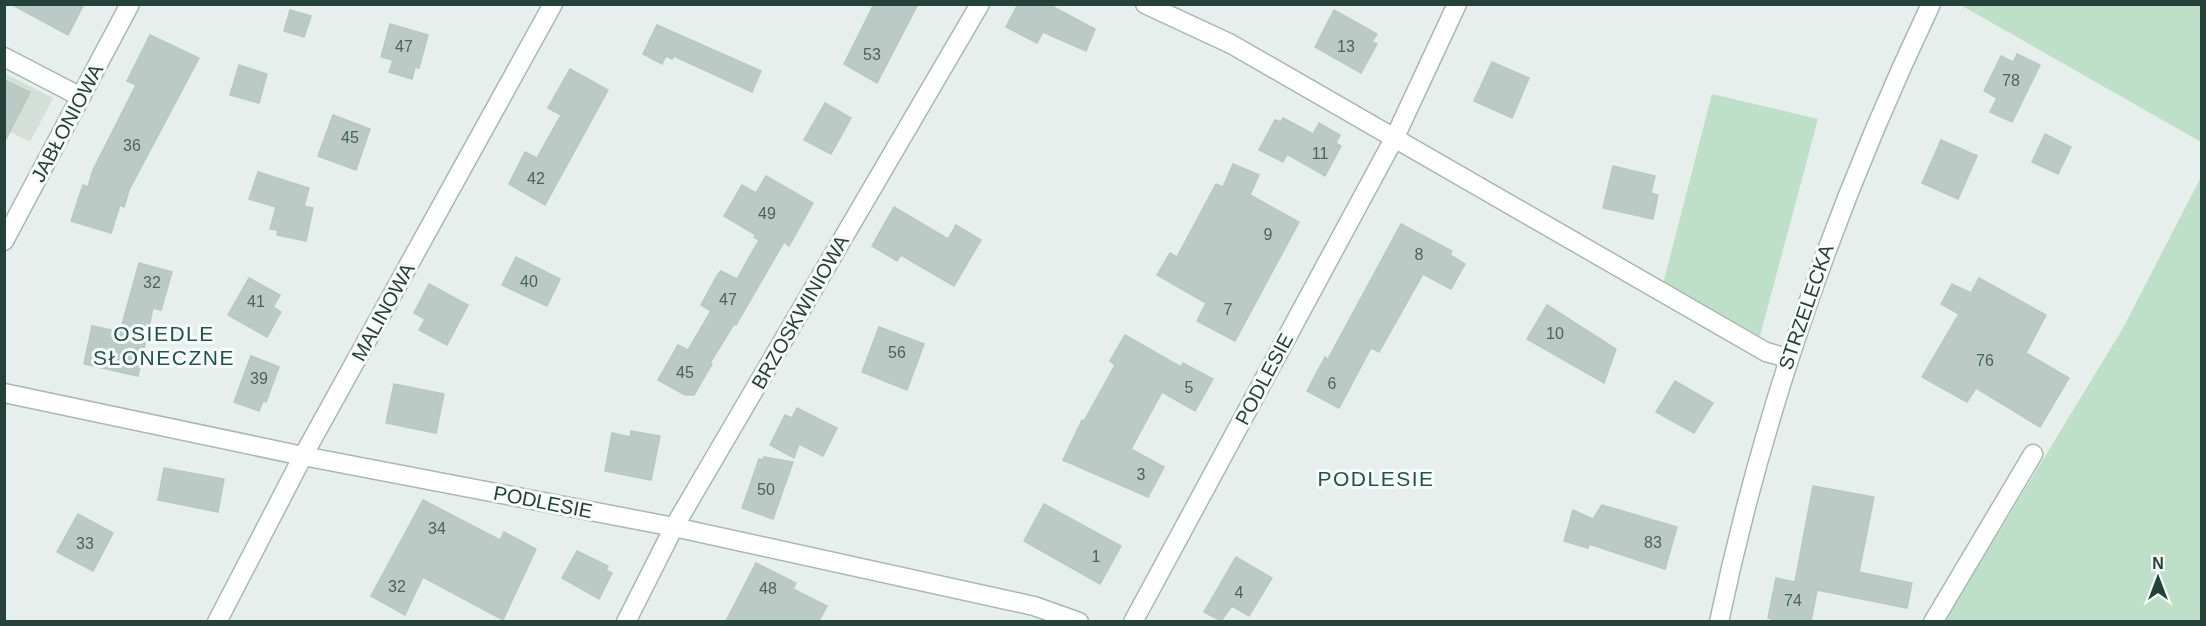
<svg xmlns="http://www.w3.org/2000/svg" width="2206" height="626" font-family="Helvetica,sans-serif">
<rect width="100%" height="100%" fill="#e6efeb"/>
<!-- built -->
<path fill="#d4dfda" d="M 4,73 L 53,98 L 30,142 L 5,129 Z"/>
<!-- green -->
<g fill="#bfe0c8">
<path d="M 1965,5 L 2201,5 L 2201,142 L 1964,7 Z"/>
<path d="M 1712,94 L 1818,119 L 1760,336 L 1663,284 Z"/>
<path d="M 2201,177 L 2201,621 L 1945,621 L 2123,328 Z"/>
</g>
<!-- building -->
<g fill="#bbcac4" stroke="#b8c9c2" stroke-width="1.5">
<path d="M 11,4 L 84,4 L 68,35 Z"/>
<path d="M 874,4 L 918,4 L 877,83 L 844,64 Z"/>
<path d="M 1018,4 L 1048,4 L 1095,29 L 1086,51 L 1043,32 L 1037,43 L 1006,27 Z"/>
<path d="M 290,10 L 311,16 L 304,37 L 284,31 Z"/>
<path d="M 1334,10 L 1377,34 L 1372,42 L 1377,44 L 1361,73 L 1315,47 Z"/>
<path d="M 390,24 L 428,35 L 419,68 L 415,67 L 412,79 L 389,72 L 393,60 L 381,57 Z"/>
<path d="M 657,25 L 761,71 L 752,92 L 674,56 L 672,59 L 666,56 L 662,64 L 643,54 Z"/>
<path d="M 150,35 L 199,58 L 129,190 L 124,207 L 120,205 L 111,233 L 71,221 L 83,185 L 88,187 L 93,170 L 136,85 L 127,81 Z"/>
<path d="M 2017,54 L 2040,65 L 2012,122 L 1990,112 L 1997,98 L 1984,91 L 2001,56 L 2013,62 Z"/>
<path d="M 1492,62 L 1529,78 L 1512,118 L 1474,101 Z"/>
<path d="M 239,65 L 267,74 L 259,103 L 230,95 Z"/>
<path d="M 570,69 L 608,90 L 545,205 L 509,184 L 525,152 L 537,158 L 561,115 L 548,108 Z"/>
<path d="M 4,80 L 30,92 L 4,143 Z"/>
<path d="M 825,103 L 851,118 L 831,154 L 804,140 Z"/>
<path d="M 333,115 L 370,129 L 356,170 L 318,156 Z"/>
<path d="M 1283,118 L 1313,134 L 1319,123 L 1340,135 L 1336,143 L 1341,146 L 1325,176 L 1287,154 L 1283,162 L 1259,150 L 1275,120 L 1281,122 Z"/>
<path d="M 2045,134 L 2071,147 L 2058,174 L 2032,162 Z"/>
<path d="M 1941,140 L 1977,156 L 1958,199 L 1922,183 Z"/>
<path d="M 1233,164 L 1259,175 L 1250,195 L 1299,222 L 1235,341 L 1197,321 L 1206,303 L 1157,275 L 1170,253 L 1177,257 L 1216,184 L 1223,187 Z"/>
<path d="M 1613,166 L 1655,176 L 1651,193 L 1658,195 L 1653,219 L 1603,208 Z"/>
<path d="M 258,172 L 309,188 L 304,206 L 313,208 L 306,241 L 277,235 L 278,230 L 270,229 L 276,207 L 249,199 Z"/>
<path d="M 766,176 L 813,203 L 789,246 L 784,242 L 736,325 L 734,324 L 710,363 L 712,364 L 694,395 L 685,395 L 658,380 L 678,345 L 688,350 L 711,311 L 701,305 L 718,274 L 721,271 L 737,279 L 759,240 L 754,237 L 756,235 L 724,216 L 742,185 L 756,193 Z"/>
<path d="M 894,207 L 948,239 L 956,225 L 981,240 L 954,286 L 901,255 L 897,261 L 872,246 Z"/>
<path d="M 1401,224 L 1452,251 L 1450,255 L 1465,264 L 1451,289 L 1423,274 L 1379,352 L 1371,348 L 1339,408 L 1307,391 L 1325,357 L 1328,359 Z"/>
<path d="M 516,257 L 560,279 L 547,306 L 502,285 Z"/>
<path d="M 139,263 L 172,272 L 161,310 L 153,308 L 138,376 L 84,364 L 92,326 L 120,332 Z"/>
<path d="M 249,278 L 280,295 L 273,307 L 281,312 L 267,337 L 228,315 Z"/>
<path d="M 1979,278 L 2046,315 L 2026,353 L 2069,378 L 2040,427 L 1976,388 L 1967,402 L 1922,377 L 1959,314 L 1941,304 L 1952,284 L 1971,293 Z"/>
<path d="M 429,284 L 468,305 L 447,345 L 419,330 L 425,319 L 414,313 Z"/>
<path d="M 1547,305 L 1616,349 L 1604,383 L 1527,339 Z"/>
<path d="M 879,327 L 924,344 L 907,390 L 862,372 Z"/>
<path d="M 1125,335 L 1181,367 L 1183,363 L 1213,379 L 1195,411 L 1162,392 L 1131,449 L 1164,467 L 1148,497 L 1063,460 L 1082,420 L 1084,421 L 1115,365 L 1110,361 Z"/>
<path d="M 251,356 L 279,367 L 266,402 L 263,401 L 259,411 L 234,402 Z"/>
<path d="M 1675,381 L 1713,403 L 1694,433 L 1656,412 Z"/>
<path d="M 394,384 L 444,394 L 436,433 L 386,423 Z"/>
<path d="M 797,408 L 837,428 L 823,456 L 799,444 L 794,458 L 770,445 L 785,415 L 792,418 Z"/>
<path d="M 631,431 L 660,436 L 651,480 L 605,471 L 612,433 L 630,437 Z"/>
<path d="M 764,457 L 793,462 L 773,519 L 742,508 L 759,459 L 763,460 Z"/>
<path d="M 164,468 L 224,479 L 218,512 L 158,500 Z"/>
<path d="M 1813,486 L 1874,497 L 1859,572 L 1912,583 L 1907,608 L 1817,590 L 1811,621 L 1772,621 L 1772,619 L 1768,618 L 1776,578 L 1795,582 Z"/>
<path d="M 423,500 L 500,540 L 504,532 L 536,549 L 503,620 L 423,577 L 405,615 L 371,596 Z"/>
<path d="M 1044,504 L 1121,546 L 1100,584 L 1024,541 Z"/>
<path d="M 1602,505 L 1677,527 L 1665,569 L 1589,544 L 1588,548 L 1564,541 L 1573,510 L 1593,519 Z"/>
<path d="M 78,514 L 113,533 L 93,571 L 57,552 Z"/>
<path d="M 577,551 L 608,566 L 606,570 L 612,573 L 599,599 L 562,578 Z"/>
<path d="M 1236,557 L 1272,578 L 1249,616 L 1232,606 L 1221,621 L 1204,612 Z"/>
<path d="M 756,563 L 796,583 L 793,589 L 827,606 L 819,621 L 726,621 Z"/>
</g>
<g fill="none" stroke-linecap="round" stroke-linejoin="round">
<!-- minor casing -->
<g stroke="#a8b8b2" stroke-width="21">
<g id="minor">
<path d="M 1145,4 L 1231,44 L 1766,352 L 1788,358"/>
<path d="M 4,57 L 81,97"/>
<path d="M 4,241 L 130,4"/>
<path d="M 4,393 L 303,456 L 674,527 L 1034,606 L 1079,622"/>
<path d="M 217,622 L 303,456 L 553,4"/>
<path d="M 626,622 L 674,527 L 980,4"/>
<path d="M 1133,622 L 1395,137 L 1457,4"/>
<path d="M 1719,622 C 1764,407 1837,202 1931,4"/>
<path d="M 1933,622 L 2033,454"/>
</g>
</g>
<!-- minor -->
<use href="#minor" stroke="#fff" stroke-width="18"/>
</g>
<g text-anchor="middle" dominant-baseline="central" stroke-width="6" stroke-linejoin="round" paint-order="stroke">
<!-- number labels -->
<g font-size="16" fill="#4a645c">
<text x="404" y="46">47</text>
<text x="1346" y="46">13</text>
<text x="872" y="54">53</text>
<text x="2011" y="80">78</text>
<text x="350" y="137">45</text>
<text x="132" y="145">36</text>
<text x="1320" y="153">11</text>
<text x="536" y="178">42</text>
<text x="767" y="213">49</text>
<text x="1268" y="234">9</text>
<text x="1419" y="254">8</text>
<text x="529" y="281">40</text>
<text x="152" y="282">32</text>
<text x="728" y="299">47</text>
<text x="256" y="301">41</text>
<text x="1228" y="309">7</text>
<text x="1555" y="333">10</text>
<text x="897" y="352">56</text>
<text x="1985" y="360">76</text>
<text x="685" y="372">45</text>
<text x="259" y="378">39</text>
<text x="1332" y="383">6</text>
<text x="1189" y="387">5</text>
<text x="1141" y="474">3</text>
<text x="766" y="489">50</text>
<text x="437" y="528">34</text>
<text x="1653" y="542">83</text>
<text x="85" y="543">33</text>
<text x="1096" y="556">1</text>
<text x="397" y="586">32</text>
<text x="768" y="588">48</text>
<text x="1239" y="592">4</text>
<text x="1793" y="600">74</text>
</g>
<!-- street labels -->
<g font-size="20" fill="#24423a" stroke="#f7fbf9">
<text transform="translate(67 123) rotate(-62)">JABŁONIOWA</text>
<text transform="translate(1806 307) rotate(-71)">STRZELECKA</text>
<text transform="translate(383 312) rotate(-61)">MALINOWA</text>
<text transform="translate(800 312) rotate(-60)">BRZOSKWINIOWA</text>
<text transform="translate(1264 379) rotate(-62)">PODLESIE</text>
<text transform="translate(543 502) rotate(11)">PODLESIE</text>
</g>
<!-- neighbourhood labels -->
<g font-size="21" letter-spacing="1.5" fill="#1f5548" stroke="#f7fbf9">
<text x="164" y="333">OSIEDLE<tspan x="164" dy="24">SŁONECZNE</tspan></text>
<text x="1376" y="478">PODLESIE</text>
</g>
</g>
<!-- border -->
<rect width="2206" height="626" fill="none" stroke="#24423a" stroke-width="12"/>
<!-- north arrow -->
<g transform="translate(2158 578)" stroke="#f7fbf9" stroke-width="4.5" paint-order="stroke">
<path d="M0-4.5L10 22L0 15L-10 22Z" fill="#24423a"/>
<text y="-9" font-size="16" font-weight="bold" text-anchor="middle" fill="#24423a">N</text>
</g>
</svg>
